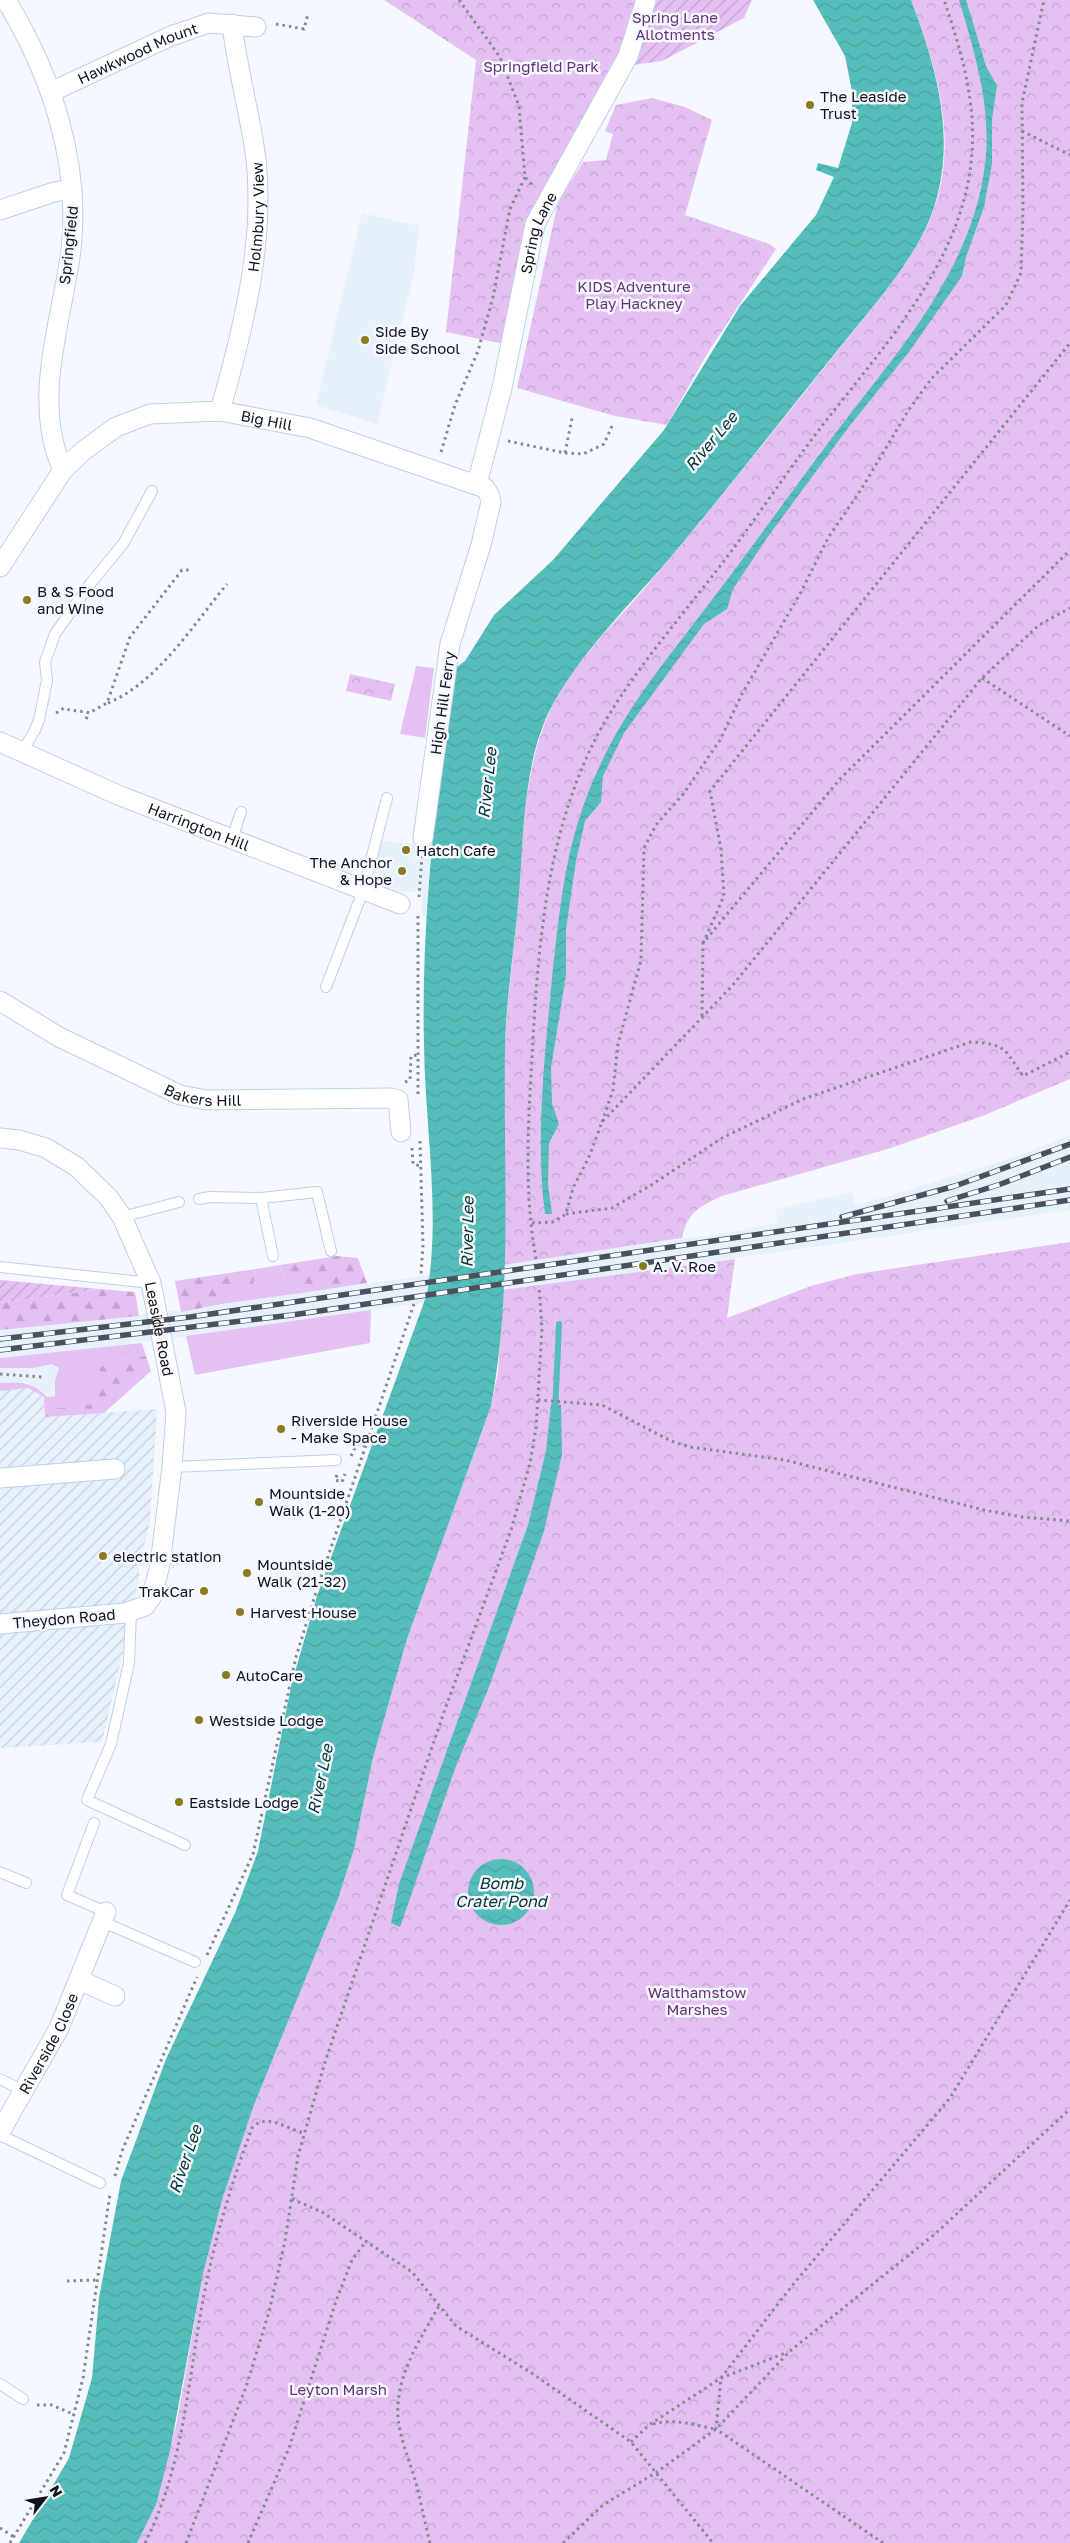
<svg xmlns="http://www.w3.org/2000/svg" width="1070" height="2543" font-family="'Golos Text',sans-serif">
<defs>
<pattern id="industrial-furrows" width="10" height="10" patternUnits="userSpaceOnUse" patternTransform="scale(1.25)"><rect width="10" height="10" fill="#e7f1fe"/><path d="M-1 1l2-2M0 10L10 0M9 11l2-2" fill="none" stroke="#c5ced9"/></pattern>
<pattern id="forest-firs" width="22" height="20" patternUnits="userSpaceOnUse" patternTransform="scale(1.25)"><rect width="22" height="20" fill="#e5c0f3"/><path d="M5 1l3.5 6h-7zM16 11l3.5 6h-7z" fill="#c3a4d0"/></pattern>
<pattern id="park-crowns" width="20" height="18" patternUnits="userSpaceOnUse" patternTransform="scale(1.25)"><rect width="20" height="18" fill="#e5c0f3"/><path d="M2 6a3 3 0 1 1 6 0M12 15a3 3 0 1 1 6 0" fill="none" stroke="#c3a4d0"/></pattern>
<pattern id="garden-furrows" width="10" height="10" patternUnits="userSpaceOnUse" patternTransform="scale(1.25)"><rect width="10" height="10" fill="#e5c0f3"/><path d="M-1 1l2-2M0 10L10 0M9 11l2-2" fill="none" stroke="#c3a4d0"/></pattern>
<pattern id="water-waves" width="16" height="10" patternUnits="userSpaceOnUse" patternTransform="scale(1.25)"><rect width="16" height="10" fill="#56beba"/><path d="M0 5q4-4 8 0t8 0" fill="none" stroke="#4aa29f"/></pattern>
</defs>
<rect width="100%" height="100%" fill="#f5f9ff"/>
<!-- built -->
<g fill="#e7f1fe">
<path d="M 362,213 L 419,226 L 414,274 L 377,424 L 316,405 Z"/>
<path d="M 380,841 L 432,845 L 426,915 L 422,915 L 422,892 L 389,891 L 370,883 Z"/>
<path d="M 1070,1135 L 1070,1210 L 193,1336 L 73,1351 L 55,1380 L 56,1396 L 47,1397 L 38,1388 L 26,1382 L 0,1383 L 0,1330 L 189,1309 L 731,1232 L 777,1223 L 775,1209 L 852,1192 L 855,1205 L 889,1196 L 1012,1158 Z"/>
</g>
<!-- industrial -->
<path fill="url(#industrial-furrows)" d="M 28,1388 L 44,1397 L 45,1417 L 157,1409 L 150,1521 L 139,1568 L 139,1585 L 102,1742 L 0,1748 L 0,1391 Z"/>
<!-- grass -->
<g fill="#e5c0f3">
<path d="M 416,666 L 434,668 L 425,738 L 400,734 Z"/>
<path d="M 280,1265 L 283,1276 L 291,1287 L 309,1292 L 222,1304 L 238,1291 L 253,1285 L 256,1269 Z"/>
<path d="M 371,1310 L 370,1343 L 195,1375 L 186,1336 Z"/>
<path d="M 142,1343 L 146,1356 L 122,1359 L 97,1379 L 101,1403 L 61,1408 L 44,1402 L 44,1397 L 28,1388 L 0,1391 L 0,1383 C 21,1382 32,1381 47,1397 L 55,1396 L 55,1380 L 59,1368 L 52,1364 L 32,1368 L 0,1368 L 0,1358 Z"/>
</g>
<!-- forest -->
<g fill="url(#forest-firs)">
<path d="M 337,1256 L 358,1258 L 367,1283 L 309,1292 L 291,1287 L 283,1276 L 280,1265 Z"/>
<path d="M 256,1269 L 253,1285 L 238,1291 L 222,1304 L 181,1312 L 175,1281 Z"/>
<path d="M 100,1289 L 135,1292 L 139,1316 L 0,1330 L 0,1303 Z"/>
<path d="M 146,1356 L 151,1371 L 104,1413 L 45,1417 L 44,1402 L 61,1408 L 100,1403 L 97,1379 L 101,1367 L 122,1359 Z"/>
</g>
<!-- park -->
<g fill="url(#park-crowns)">
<path d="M 384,0 L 640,0 L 619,57 L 579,132 L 530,213 L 504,344 L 446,332 L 476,60 Z"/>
<path d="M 911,0 L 1070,0 L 1070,1079 L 985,1115 L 891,1148 L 722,1196 C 698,1207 688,1212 682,1238 L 503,1265 C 504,1192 502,1119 505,1046 C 507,999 514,952 518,905 C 523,841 523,770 550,711 C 571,665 612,626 645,588 C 709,513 770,435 832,358 C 867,313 917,261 935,206 C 958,137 936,65 911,0 Z"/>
<path d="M 652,98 L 685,107 L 712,120 L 685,215 L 769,244 L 776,249 L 707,354 L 667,425 L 615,416 L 517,388 L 558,202 L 583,162 L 606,160 L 613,134 L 605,131 L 616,105 Z"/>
<path d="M 350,674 L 395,684 L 391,701 L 346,691 Z"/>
<path d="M 1070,1242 L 1070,2543 L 137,2543 L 156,2505 L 177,2421 L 203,2274 L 222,2200 L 254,2105 L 338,1899 L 354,1849 L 373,1758 L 407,1639 L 491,1406 L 498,1372 L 503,1290 L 735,1259 L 727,1318 L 811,1286 L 857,1274 Z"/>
</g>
<!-- garden -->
<g fill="url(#garden-furrows)">
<path d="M 657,0 L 752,0 L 744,18 L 662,61 L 633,65 Z"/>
<path d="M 0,1280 L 100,1289 L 0,1303 Z"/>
</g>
<!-- water -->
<g fill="url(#water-waves)">
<path d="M 813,0 L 911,0 C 936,66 956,135 935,204 C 920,255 874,305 841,346 C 785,415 731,485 675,552 C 634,601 584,648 553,704 C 523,759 524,832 519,894 C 515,945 506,998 505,1049 C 503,1167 513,1290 491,1406 L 407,1639 L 373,1758 L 354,1849 L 338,1899 L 254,2105 L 222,2200 L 203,2274 L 170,2451 L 156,2505 L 137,2543 L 19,2543 L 69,2458 L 92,2378 L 99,2298 L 121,2181 L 166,2059 L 235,1913 L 258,1851 L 292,1682 L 317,1596 L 427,1294 C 441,1212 425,1128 424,1045 C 421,919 436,793 454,669 L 465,661 L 494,615 L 553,560 L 664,430 L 740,306 L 816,215 L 834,177 L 816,170 L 818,163 L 838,168 L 852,123 L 852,91 L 845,56 Z"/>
<path d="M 959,0 L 966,0 L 986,66 L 997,86 L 992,119 L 992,164 L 984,207 L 966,257 L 962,276 L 909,352 L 848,428 L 767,538 L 733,589 L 727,609 L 704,624 L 624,733 L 603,776 L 601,802 L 585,821 L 576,861 L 566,929 L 566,975 L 551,1068 L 552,1103 L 559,1124 L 549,1143 L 548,1184 L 552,1214 L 545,1214 C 535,1136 545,1055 552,978 C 558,925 563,869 579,819 C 588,789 602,759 617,732 C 643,686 679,644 711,601 C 756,542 799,481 844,422 C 904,344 972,267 985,165 C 992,109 975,53 959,0 Z"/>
<path d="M 551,1404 L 561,1405 L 562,1454 L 544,1531 L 489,1687 L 456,1766 L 400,1927 L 391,1923 L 399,1884 L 528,1525 L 546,1451 Z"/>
<circle cx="501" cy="1892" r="33"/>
</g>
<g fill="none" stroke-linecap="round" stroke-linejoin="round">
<!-- stream -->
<path stroke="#56beba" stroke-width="6" d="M 555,1413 L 559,1324"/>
<!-- service casing -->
<g stroke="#bcd0ea" stroke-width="12">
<g id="service">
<path d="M 22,752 L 35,730 L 39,720 L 47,680 L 45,662 L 55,634 L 90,584 L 123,544 L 152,491"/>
<path d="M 232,839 L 241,812"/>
<path d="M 326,987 L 363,891 L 387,798"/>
<path d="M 261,1198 L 273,1256"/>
<path d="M 199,1199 L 210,1197 L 261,1198 L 317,1192 L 331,1251"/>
<path d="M 122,1217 L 179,1202"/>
<path d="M 0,1267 L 151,1283"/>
<path d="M 172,1467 L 336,1460"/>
<path d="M 131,1611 L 129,1663 L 111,1744 L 87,1800 L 185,1845"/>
<path d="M 94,1823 L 67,1895 L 106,1912"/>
<path d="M 0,1872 L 26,1883"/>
<path d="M 103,1922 L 195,1962"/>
<path d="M 0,2079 L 24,2091"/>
<path d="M 0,2135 L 100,2183"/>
<path d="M 0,2384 L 23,2399"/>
</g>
</g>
<!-- minor casing -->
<g stroke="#bcd0ea" stroke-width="21">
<g id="minor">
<path d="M 6,0 C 51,74 81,163 71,250 C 62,322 31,400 63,470"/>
<path id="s1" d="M 51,92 L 171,36 L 209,23 L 256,27"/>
<path d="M 0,210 L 54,192 L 72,189"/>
<path id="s2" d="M 220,411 C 243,330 265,243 256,159 C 250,113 237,69 232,24"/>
<path id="s3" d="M 477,484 L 502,388 L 535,224 L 628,56 L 646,0"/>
<path id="s4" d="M 0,567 L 63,470 L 83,451 L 116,427 L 150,414 L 220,411 L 310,428 L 485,488 L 489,494 L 491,502 L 481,545 L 450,644 L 423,838"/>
<path id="s5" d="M 0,742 L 118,795 L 400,904"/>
<path id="s6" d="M 0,1001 L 59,1037 L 180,1095 L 207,1100 L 391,1098 L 398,1100 L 401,1132"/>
<path id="s7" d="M 0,1138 L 19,1140 L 46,1148 L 77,1167 L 109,1198 L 122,1217 L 151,1283 L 176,1412 L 172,1467 L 160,1565 L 152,1596 L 145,1606 L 125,1613 L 0,1624"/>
<path d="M 0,1478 L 115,1469"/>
<path d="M 79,1980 L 115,1996"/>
<path id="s8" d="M 0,2132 L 59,2028 L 106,1912"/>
</g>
</g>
<!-- path -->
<g stroke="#848991" stroke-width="3" stroke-dasharray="2.5 4" stroke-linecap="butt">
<path d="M 459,0 L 500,57 L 519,106 L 525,177 L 534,187"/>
<path d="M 276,24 L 304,29 L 308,14"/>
<path d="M 1022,131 L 1070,155"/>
<path d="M 508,441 L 565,453 L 572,418"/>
<path d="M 441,452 L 455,405 L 478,351 L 493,297 L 510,209 L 525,177"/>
<path d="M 565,453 L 583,454 L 604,444 L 612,426"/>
<path d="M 982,678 L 1070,736"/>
<path d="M 108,703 C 158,682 193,625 227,584"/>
<path d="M 56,713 L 64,708 C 72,712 81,710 89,713 L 107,703 L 130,637 L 182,570 L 189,570"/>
<path d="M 86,719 L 89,713"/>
<path d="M 419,897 L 422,856"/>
<path d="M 703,943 L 724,896 L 721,849 L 710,791 L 1070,343"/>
<path d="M 702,1016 L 703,943 L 840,779 L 1070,550"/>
<path d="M 405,1082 L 410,1080 L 411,1056 L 417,1055"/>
<path d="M 418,1094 L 418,913"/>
<path d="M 602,1122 L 613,1090 L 618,1044 L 641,960 L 644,848 L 656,825 L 684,793 L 720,740 L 742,694 L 801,592 L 828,538 L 862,488 L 908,411 L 932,378 L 1006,305 L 1021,273 L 1023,209 L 1022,103 L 1044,0"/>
<path d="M 420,1141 L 423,1245 L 421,1275"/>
<path d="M 412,1148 L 413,1164 L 421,1166"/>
<path d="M 566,1214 L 612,1208 L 653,1184 L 722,1138 L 803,1099 L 971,1042 C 1007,1044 1004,1049 1023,1076 L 1070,1052"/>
<path d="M 532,1223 L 553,1222 L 566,1214 L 573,1188 L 589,1157 L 602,1122 L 732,986 L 982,678 L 1039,625 L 1070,608"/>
<path d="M 536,1259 C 524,1193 528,1124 532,1057 C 538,946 546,832 599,732 C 634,669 684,614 727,557 C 760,513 791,466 825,422 C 883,348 956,267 970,171 C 979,112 963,55 944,0"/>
<path d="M 0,1374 L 42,1377"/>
<path d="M 538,1400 L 602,1405 L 671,1441 L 690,1447 L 785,1460 L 984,1510 L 1022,1517 L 1070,1521"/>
<path d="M 351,1456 L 357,1444 L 365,1446"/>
<path d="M 337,1475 L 335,1480 L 342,1482 L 345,1474"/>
<path d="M 207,1955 L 253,1854 L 296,1657 L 317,1589 L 414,1304"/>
<path d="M 115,2176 L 122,2151 L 197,1977"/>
<path d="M 292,2199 L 322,2212 L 412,2272 L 456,2326 L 533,2374 L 631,2442 L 713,2543"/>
<path d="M 67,2281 L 98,2280"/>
<path d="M 37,2405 L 52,2405 L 73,2414"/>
<path d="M 653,2424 C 674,2418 694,2425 715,2429"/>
<path d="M 631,2442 L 649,2425 L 721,2378 L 788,2352"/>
<path d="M 0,2528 L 14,2537"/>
<path d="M 10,2543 L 64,2453 L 83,2378 L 110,2194"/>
<path d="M 145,2543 C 186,2462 188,2372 206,2285 C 217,2231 233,2179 252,2128 C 267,2112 286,2129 304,2133"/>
<path d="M 186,2543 L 246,2387 L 269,2312 L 285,2241 L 298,2156 L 325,2062 L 444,1712 L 511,1530 L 530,1463 L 536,1428 L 542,1329 L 539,1286"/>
<path d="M 248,2543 L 289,2448 L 336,2301 L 352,2260 L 366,2241"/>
<path d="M 430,2543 C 425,2523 421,2503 416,2483 C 409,2458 396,2431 398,2405 C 400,2369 422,2336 439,2306"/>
<path d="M 563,2543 L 603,2505 L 657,2472 L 716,2429 L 790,2351 L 935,2234 L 1070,2109"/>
<path d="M 883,2543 L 716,2429 L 721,2378 L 791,2287 L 950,2098 L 1070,1900"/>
</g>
<!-- service -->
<use href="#service" stroke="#fff" stroke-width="10"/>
<!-- minor -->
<use href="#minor" stroke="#fff" stroke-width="19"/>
<!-- rail casing -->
<g stroke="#4b515a" stroke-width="5.5">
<g id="rail">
<path d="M 947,1201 L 1001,1184 L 1070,1157"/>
<path d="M 842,1217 L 955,1186 L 1070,1144"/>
<path d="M 0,1339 L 190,1317 L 1070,1189"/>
<path d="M 0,1350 L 292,1315 L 1070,1200"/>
</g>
</g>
<!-- rail -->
<use href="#rail" stroke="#f5f9ff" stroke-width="4" stroke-dasharray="11" stroke-linecap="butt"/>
</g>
<!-- markers -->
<g fill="#8a7b21" stroke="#f5f9ff" stroke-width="2">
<circle cx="810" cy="105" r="5"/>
<circle cx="365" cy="340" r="5"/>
<circle cx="27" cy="600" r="5"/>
<circle cx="406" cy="850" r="5"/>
<circle cx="402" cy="871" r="5"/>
<circle cx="643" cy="1266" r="5"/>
<circle cx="281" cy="1429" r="5"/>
<circle cx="259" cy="1502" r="5"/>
<circle cx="103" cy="1556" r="5"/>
<circle cx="247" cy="1573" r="5"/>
<circle cx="204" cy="1591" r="5"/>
<circle cx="240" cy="1612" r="5"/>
<circle cx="226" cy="1675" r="5"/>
<circle cx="199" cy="1720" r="5"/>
<circle cx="179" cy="1802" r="5"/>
</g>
<g text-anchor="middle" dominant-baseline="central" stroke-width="5" stroke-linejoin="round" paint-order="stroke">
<!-- park labels -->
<g font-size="15" fill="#673279" stroke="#f5f9ff">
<text x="675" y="17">Spring Lane<tspan x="675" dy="17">Allotments</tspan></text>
<text x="541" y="66">Springfield Park</text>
<text x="634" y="286">KIDS Adventure<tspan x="634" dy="17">Play Hackney</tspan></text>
<text x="697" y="1992">Walthamstow<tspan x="697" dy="17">Marshes</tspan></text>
<text x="338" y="2389">Leyton Marsh</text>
</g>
<!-- street labels -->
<g font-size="15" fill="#0d141d" stroke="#f5f9ff">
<text stroke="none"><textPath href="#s1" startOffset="95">Hawkwood Mount</textPath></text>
<text stroke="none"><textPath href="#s2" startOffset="198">Holmbury View</textPath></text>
<text stroke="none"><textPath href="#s3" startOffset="259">Spring Lane</textPath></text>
<text transform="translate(68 245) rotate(-84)">Springfield</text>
<text stroke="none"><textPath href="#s4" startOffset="338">Big Hill</textPath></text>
<text transform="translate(442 703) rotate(-82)">High Hill Ferry</text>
<text stroke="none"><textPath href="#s5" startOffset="216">Harrington Hill</textPath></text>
<text stroke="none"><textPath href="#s6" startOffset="226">Bakers Hill</textPath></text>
<text stroke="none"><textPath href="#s7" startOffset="270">Leaside Road</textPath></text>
<text transform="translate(64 1618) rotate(-5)">Theydon Road</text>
<text stroke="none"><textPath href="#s8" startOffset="101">Riverside Close</textPath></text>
</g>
<!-- poi labels -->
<g font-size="15" fill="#0d141d" stroke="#f5f9ff" text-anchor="start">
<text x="820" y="96">The Leaside<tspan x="820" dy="17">Trust</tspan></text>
<text x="375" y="331">Side By<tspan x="375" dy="17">Side School</tspan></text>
<text x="37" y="591">B &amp; S Food<tspan x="37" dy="17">and Wine</tspan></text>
<text x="416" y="850">Hatch Cafe</text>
<text x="392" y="862" text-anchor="end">The Anchor<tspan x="392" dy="17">&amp; Hope</tspan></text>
<text x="653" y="1266">A. V. Roe</text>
<text x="291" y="1420">Riverside House<tspan x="291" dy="17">- Make Space</tspan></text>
<text x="269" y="1493">Mountside<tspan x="269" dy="17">Walk (1-20)</tspan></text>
<text x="113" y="1556">electric station</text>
<text x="257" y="1564">Mountside<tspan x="257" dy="17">Walk (21-32)</tspan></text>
<text x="194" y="1591" text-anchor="end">TrakCar</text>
<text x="250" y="1612">Harvest House</text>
<text x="236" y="1675">AutoCare</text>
<text x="209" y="1720">Westside Lodge</text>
<text x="189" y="1802">Eastside Lodge</text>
</g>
<!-- water labels -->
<g font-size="16" font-style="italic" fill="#003331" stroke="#f5f9ff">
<text transform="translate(711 441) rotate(-50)">River Lee</text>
<text transform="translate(487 783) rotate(-84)">River Lee</text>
<text transform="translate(467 1232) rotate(-89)">River Lee</text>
<text transform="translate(320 1779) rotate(-78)">River Lee</text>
<text x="501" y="1883">Bomb<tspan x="501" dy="18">Crater Pond</tspan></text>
<text transform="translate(185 2159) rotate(-71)">River Lee</text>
</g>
</g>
<!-- north arrow -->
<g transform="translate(45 2498) rotate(59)" stroke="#f5f9ff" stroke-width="4" paint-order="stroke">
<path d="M0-4L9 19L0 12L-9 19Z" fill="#0d141d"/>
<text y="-8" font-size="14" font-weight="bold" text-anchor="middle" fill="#0d141d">N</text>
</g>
</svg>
